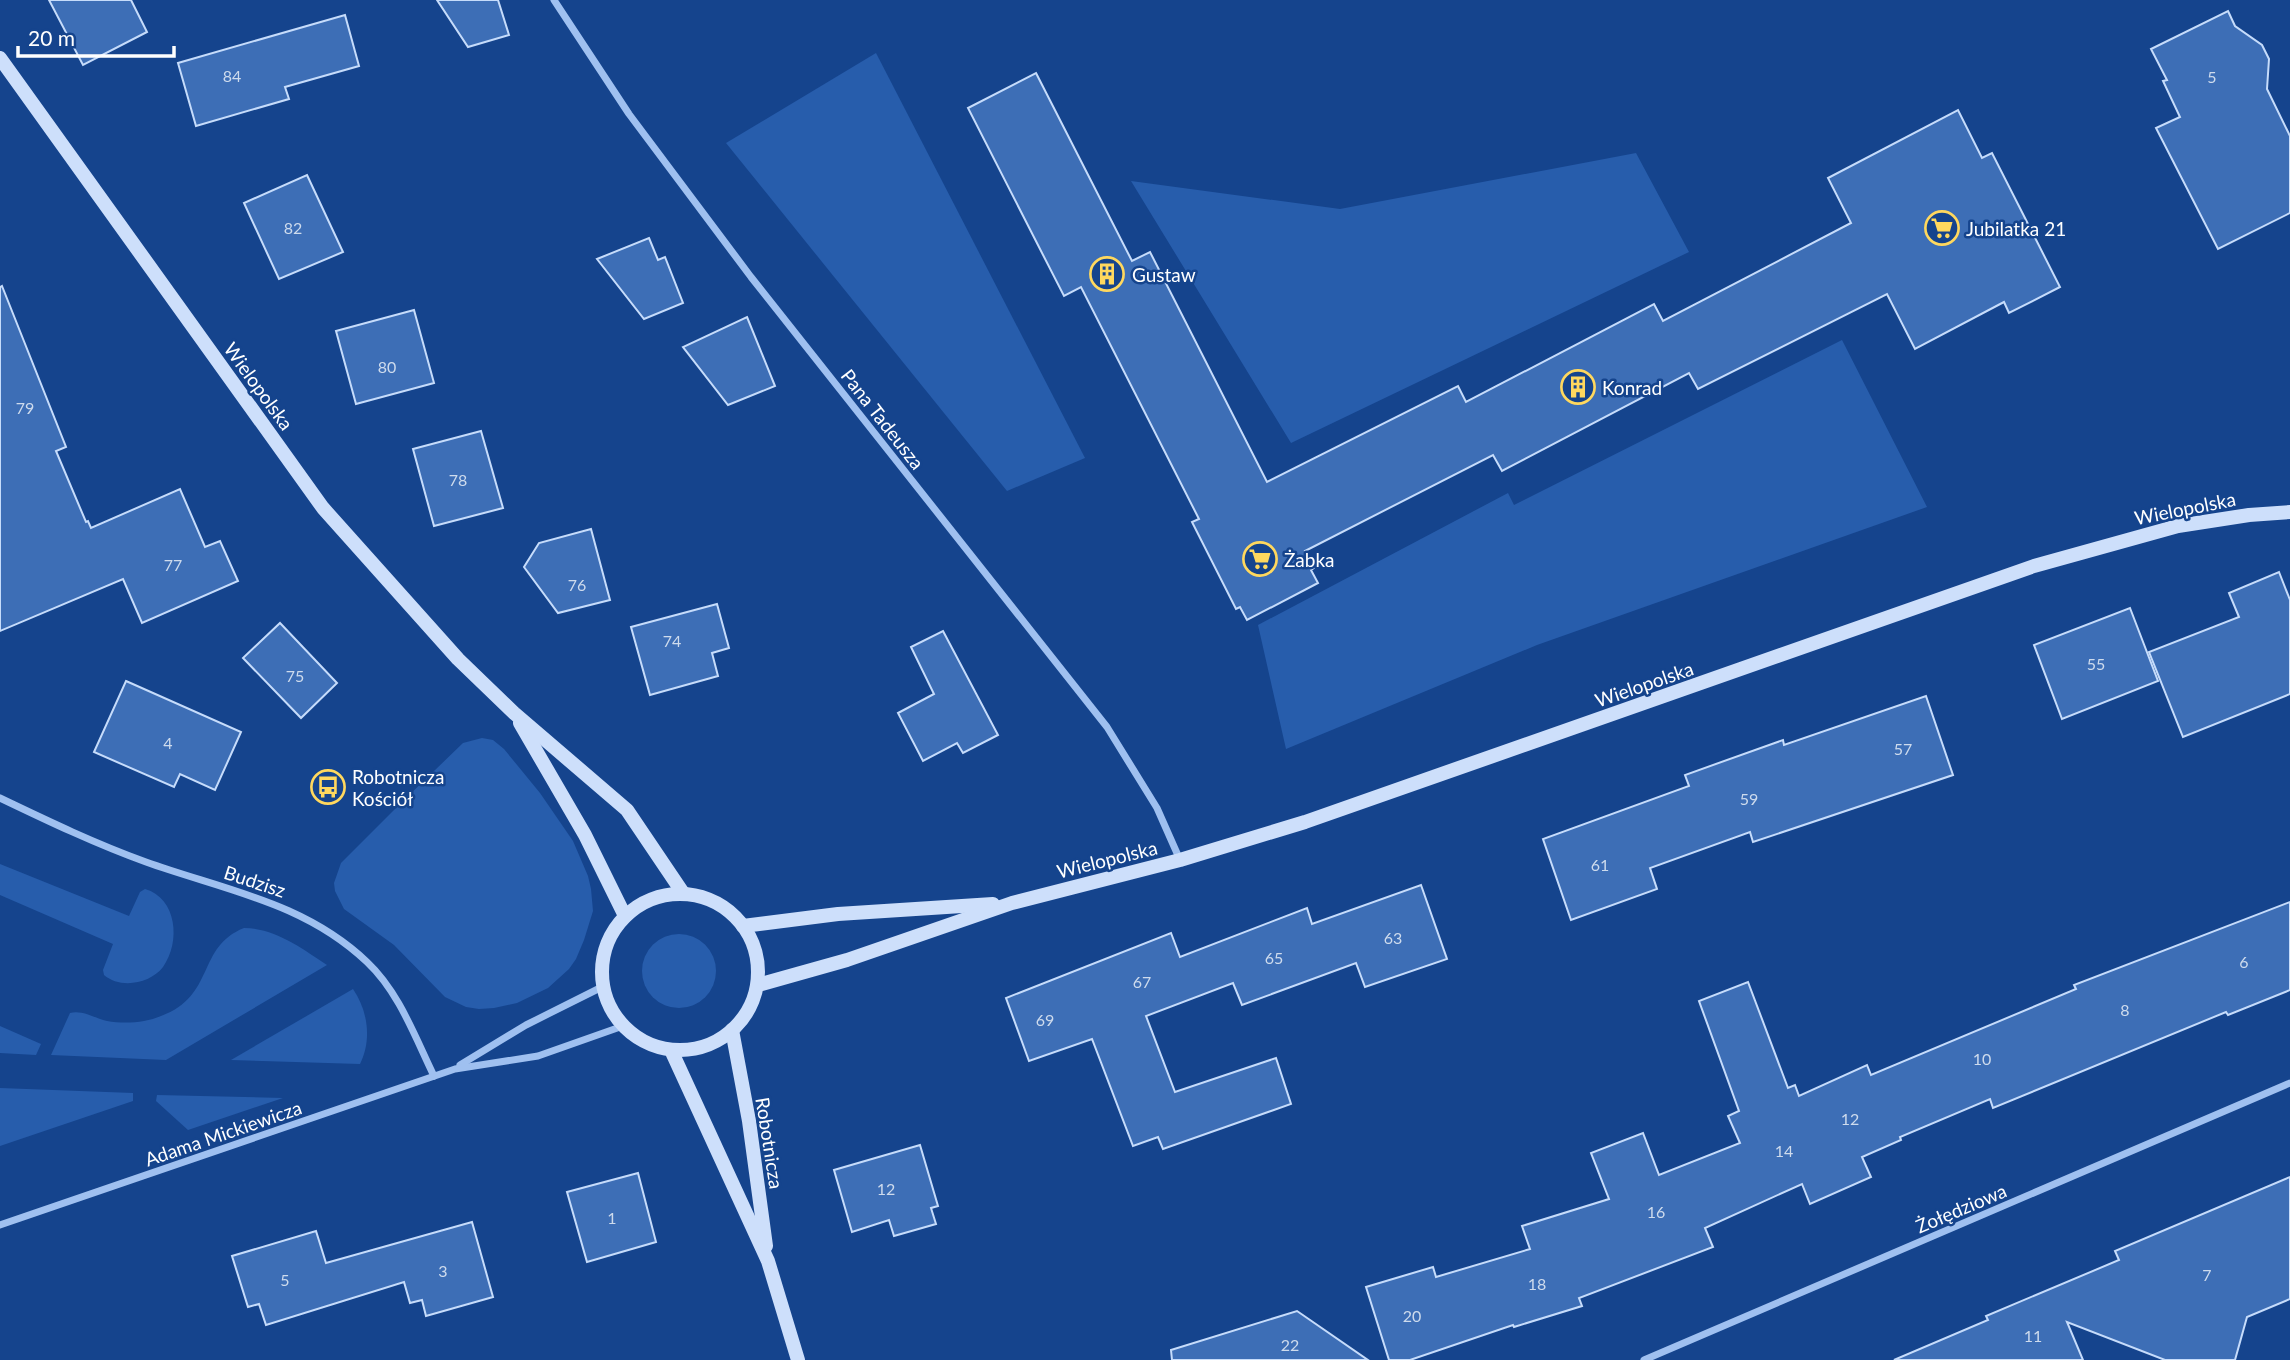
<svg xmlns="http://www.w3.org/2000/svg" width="2290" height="1360" font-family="Lato,sans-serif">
<rect width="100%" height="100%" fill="#15448d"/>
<!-- green -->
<g fill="#275dac">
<path d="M 876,53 L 1085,458 L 1007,491 L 726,143 Z"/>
<path d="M 1636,153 L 1689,252 L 1291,443 L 1131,181 L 1340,209 Z"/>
<path d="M 1842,340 L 1927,507 L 1537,645 L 1286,749 L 1258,625 L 1508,493 L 1514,505 Z"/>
<path d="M 482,738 L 493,740 L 504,749 L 540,793 L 573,841 L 588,876 L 591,889 L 593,911 L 584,940 L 576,959 L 569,969 L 548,988 L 517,1003 L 494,1008 L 479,1009 L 466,1007 L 445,997 L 394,945 L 344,909 L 335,891 L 334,883 L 341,863 L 403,801 L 463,743 Z"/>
<path d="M 0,864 L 129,916 L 140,892 L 145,889 C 177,898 181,942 163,967 C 150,984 120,989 104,975 L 103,970 L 113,944 L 0,895 Z"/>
<path d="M 244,928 C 275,928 303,949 327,965 L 166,1060 L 51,1055 L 70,1013 C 83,1010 94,1018 107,1021 C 124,1024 145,1023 161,1016 C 216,996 196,947 244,928 Z"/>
<circle cx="679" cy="971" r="37"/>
<path d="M 353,989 C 368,1011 372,1040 360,1064 L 231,1060 Z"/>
<path d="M 0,1026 L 41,1044 L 36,1055 L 0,1053 Z"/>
<path d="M 0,1088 L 133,1093 L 133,1101 L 0,1146 Z"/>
<path d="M 157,1095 L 283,1098 L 188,1130 L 156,1101 Z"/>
</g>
<!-- building -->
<g fill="#3d6eb6" stroke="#c6dcfb" stroke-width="2">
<path d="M 49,0 L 131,0 L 147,32 L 83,65 Z"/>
<path d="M 437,0 L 498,0 L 509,35 L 468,47 Z"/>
<path d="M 2228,11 L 2235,26 L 2262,45 L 2269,59 L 2267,89 L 2290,136 L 2290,213 L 2218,249 L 2156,128 L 2180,117 L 2163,81 L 2167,80 L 2151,49 Z"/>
<path d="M 345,15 L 359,66 L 285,87 L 289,99 L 196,126 L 178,63 Z"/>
<path d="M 1036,73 L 1132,261 L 1150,252 L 1267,482 L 1458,386 L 1466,402 L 1654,304 L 1663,321 L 1851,223 L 1828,178 L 1958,110 L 1982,158 L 1992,153 L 2060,287 L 2009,313 L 2004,302 L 1915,349 L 1887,294 L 1698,389 L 1689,373 L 1502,471 L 1493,455 L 1305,551 L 1314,568 L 1311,570 L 1318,583 L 1247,620 L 1240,607 L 1236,609 L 1192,522 L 1199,519 L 1081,287 L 1064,296 L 968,108 Z"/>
<path d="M 307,175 L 343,252 L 279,279 L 244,203 Z"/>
<path d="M 649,238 L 658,260 L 665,257 L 683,303 L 644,319 L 597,259 Z"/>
<path d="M 2,286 L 66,447 L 56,451 L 86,522 L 88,521 L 91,528 L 180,489 L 205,547 L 220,541 L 238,581 L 142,623 L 123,579 L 0,631 L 0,287 Z"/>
<path d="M 414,310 L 434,383 L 356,404 L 336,331 Z"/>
<path d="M 747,317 L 775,386 L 728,405 L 683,347 Z"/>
<path d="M 481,431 L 503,508 L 434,526 L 413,449 Z"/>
<path d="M 591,529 L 610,600 L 558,613 L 524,567 L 539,543 Z"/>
<path d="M 2279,572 L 2290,600 L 2290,694 L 2183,737 L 2149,652 L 2239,617 L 2229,593 Z"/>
<path d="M 717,604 L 729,648 L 712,653 L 718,676 L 650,695 L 631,627 Z"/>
<path d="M 2130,608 L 2158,681 L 2062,719 L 2034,645 Z"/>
<path d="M 280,623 L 337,683 L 301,718 L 243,658 Z"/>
<path d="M 943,631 L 998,735 L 963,753 L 957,743 L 923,761 L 898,713 L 934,694 L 911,647 Z"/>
<path d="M 126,681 L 241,732 L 215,790 L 180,774 L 174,787 L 94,752 Z"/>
<path d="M 1926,696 L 1953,775 L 1753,842 L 1750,832 L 1650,868 L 1657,889 L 1571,920 L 1543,839 L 1689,786 L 1685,775 L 1783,740 L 1784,745 Z"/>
<path d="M 1421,885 L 1447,959 L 1365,987 L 1356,963 L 1242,1005 L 1233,983 L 1146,1016 L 1175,1092 L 1276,1058 L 1291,1104 L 1163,1149 L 1158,1137 L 1133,1146 L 1092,1039 L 1029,1061 L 1006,998 L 1171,933 L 1180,957 L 1307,908 L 1312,924 Z"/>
<path d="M 2290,902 L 2290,990 L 2228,1015 L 2226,1012 L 1993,1108 L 1990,1099 L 1900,1137 L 1901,1140 L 1862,1157 L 1871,1177 L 1810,1204 L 1802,1184 L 1705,1228 L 1713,1247 L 1579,1298 L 1582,1306 L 1514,1327 L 1513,1325 L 1410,1360 L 1389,1360 L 1366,1287 L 1433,1267 L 1436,1277 L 1530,1249 L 1522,1226 L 1609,1199 L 1591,1153 L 1643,1133 L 1659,1175 L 1740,1143 L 1728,1116 L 1739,1111 L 1699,1001 L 1748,982 L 1788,1088 L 1795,1085 L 1799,1096 L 1867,1065 L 1871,1075 L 2076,989 L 2074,985 Z"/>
<path d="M 920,1145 L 938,1206 L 931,1208 L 936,1224 L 894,1236 L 889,1220 L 852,1232 L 834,1170 Z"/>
<path d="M 638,1173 L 656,1242 L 587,1262 L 567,1192 Z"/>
<path d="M 2290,1177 L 2290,1299 L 2247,1317 L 2235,1360 L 2165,1360 L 2067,1322 L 2083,1360 L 1894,1360 L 1988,1320 L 1986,1316 L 2119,1260 L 2115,1251 Z"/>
<path d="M 472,1222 L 493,1297 L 426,1316 L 422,1300 L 410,1303 L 404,1282 L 266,1325 L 259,1304 L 248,1307 L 232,1256 L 316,1231 L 326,1263 Z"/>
<path d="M 1297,1311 L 1368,1360 L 1172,1360 L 1171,1350 Z"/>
</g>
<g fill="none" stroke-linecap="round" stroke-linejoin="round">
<!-- street -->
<g stroke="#9fc0f0" stroke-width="7">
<path d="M 554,0 L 629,114 L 751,277 L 1107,727 L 1157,808 L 1180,860"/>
<path d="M 0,798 C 48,821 96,844 146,862 C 224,890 304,902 367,962 C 399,992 415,1037 434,1076"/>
<path d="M 460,1065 L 526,1025 L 604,986"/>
<path d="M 0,1225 L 455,1069 L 538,1056 L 623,1026"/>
<path d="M 1644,1360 L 2290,1083"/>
</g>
<!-- secondary -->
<g stroke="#cddffb" stroke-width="14">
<path d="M 0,58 L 323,508 L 458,659 L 514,713 L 627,810 L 683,893"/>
<path d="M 520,723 L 585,835 L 625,916"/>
<circle cx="680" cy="972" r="78"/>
<path d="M 743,926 L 838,914 L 993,904"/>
<path d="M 758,985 L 847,960 L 1012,903 L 1180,860 L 1305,822 L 2034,566 L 2178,526 L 2249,515 L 2290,512"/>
<path d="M 732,1030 L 749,1121 L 766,1246"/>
<path d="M 671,1050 L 768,1261 L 798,1360"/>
</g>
</g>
<!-- icons -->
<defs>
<g id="supermarket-ring" transform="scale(1.75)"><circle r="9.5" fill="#15448d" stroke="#ffd85e" stroke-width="1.5"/><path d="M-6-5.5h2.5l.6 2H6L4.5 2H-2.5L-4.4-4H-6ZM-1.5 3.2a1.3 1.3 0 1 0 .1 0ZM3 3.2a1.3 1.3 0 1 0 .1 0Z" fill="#ffd85e"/></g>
<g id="building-ring" transform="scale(1.75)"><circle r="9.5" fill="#15448d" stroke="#ffd85e" stroke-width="1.5"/><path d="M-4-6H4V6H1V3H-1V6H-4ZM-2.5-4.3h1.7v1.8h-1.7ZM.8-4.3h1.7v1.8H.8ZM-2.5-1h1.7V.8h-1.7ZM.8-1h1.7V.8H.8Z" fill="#ffd85e"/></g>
<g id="bus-ring" transform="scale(1.75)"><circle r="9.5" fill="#15448d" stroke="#ffd85e" stroke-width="1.5"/><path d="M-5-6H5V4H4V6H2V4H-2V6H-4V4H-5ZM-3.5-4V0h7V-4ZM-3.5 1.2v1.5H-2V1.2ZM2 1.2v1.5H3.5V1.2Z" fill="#ffd85e"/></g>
</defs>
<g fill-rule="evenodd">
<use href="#supermarket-ring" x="1942" y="228"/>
<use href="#building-ring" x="1107" y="274"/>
<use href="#building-ring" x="1578" y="387"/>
<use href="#supermarket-ring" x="1260" y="559"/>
<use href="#bus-ring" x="328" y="787"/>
</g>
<g text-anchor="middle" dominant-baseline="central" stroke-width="5" stroke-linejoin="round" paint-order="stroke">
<!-- number labels -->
<g font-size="16" fill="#cedbed">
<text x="232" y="75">84</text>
<text x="2212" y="76">5</text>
<text x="293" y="227">82</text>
<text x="387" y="366">80</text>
<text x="25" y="407">79</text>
<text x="458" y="479">78</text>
<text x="173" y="564">77</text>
<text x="577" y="584">76</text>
<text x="672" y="640">74</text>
<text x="2096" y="663">55</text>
<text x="295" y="675">75</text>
<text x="168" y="742">4</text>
<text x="1903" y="748">57</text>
<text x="1749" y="798">59</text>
<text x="1600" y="864">61</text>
<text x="1393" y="937">63</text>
<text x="1274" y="957">65</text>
<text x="2244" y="961">6</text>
<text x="1142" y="981">67</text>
<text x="2125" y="1009">8</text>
<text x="1045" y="1019">69</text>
<text x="1982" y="1058">10</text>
<text x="1850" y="1118">12</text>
<text x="1784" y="1150">14</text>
<text x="886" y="1188">12</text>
<text x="1656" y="1211">16</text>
<text x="612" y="1217">1</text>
<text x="443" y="1270">3</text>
<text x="2207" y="1274">7</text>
<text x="285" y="1279">5</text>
<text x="1537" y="1283">18</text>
<text x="1412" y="1315">20</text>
<text x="2033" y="1335">11</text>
<text x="1290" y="1344">22</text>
</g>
<!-- poi labels -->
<g font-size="19" fill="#fff" stroke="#15448d" text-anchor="start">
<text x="1966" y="228">Jubilatka 21</text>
<text x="1132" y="274">Gustaw</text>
<text x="1602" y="387">Konrad</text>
<text x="1284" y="559">Żabka</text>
<text x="352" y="776">Robotnicza<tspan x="352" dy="22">Kościół</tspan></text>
</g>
<!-- street labels -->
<g font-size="19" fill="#fff" stroke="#15448d">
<text transform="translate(259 386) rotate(54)">Wielopolska</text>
<text transform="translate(883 419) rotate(52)">Pana Tadeusza</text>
<text transform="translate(2185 508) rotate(-11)">Wielopolska</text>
<text transform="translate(1644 684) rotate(-19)">Wielopolska</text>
<text transform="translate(1107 859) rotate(-14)">Wielopolska</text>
<text transform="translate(255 881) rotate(18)">Budzisz</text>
<text transform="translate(223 1133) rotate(-19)">Adama Mickiewicza</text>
<text transform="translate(770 1143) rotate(81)">Robotnicza</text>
<text transform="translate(1961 1208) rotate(-23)">Żołędziowa</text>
</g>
</g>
<!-- scale -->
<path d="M18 46v10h156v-10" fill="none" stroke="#ffffff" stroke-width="3.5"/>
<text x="28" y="46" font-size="21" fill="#ffffff" stroke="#15448d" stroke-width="5" paint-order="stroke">20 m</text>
</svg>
